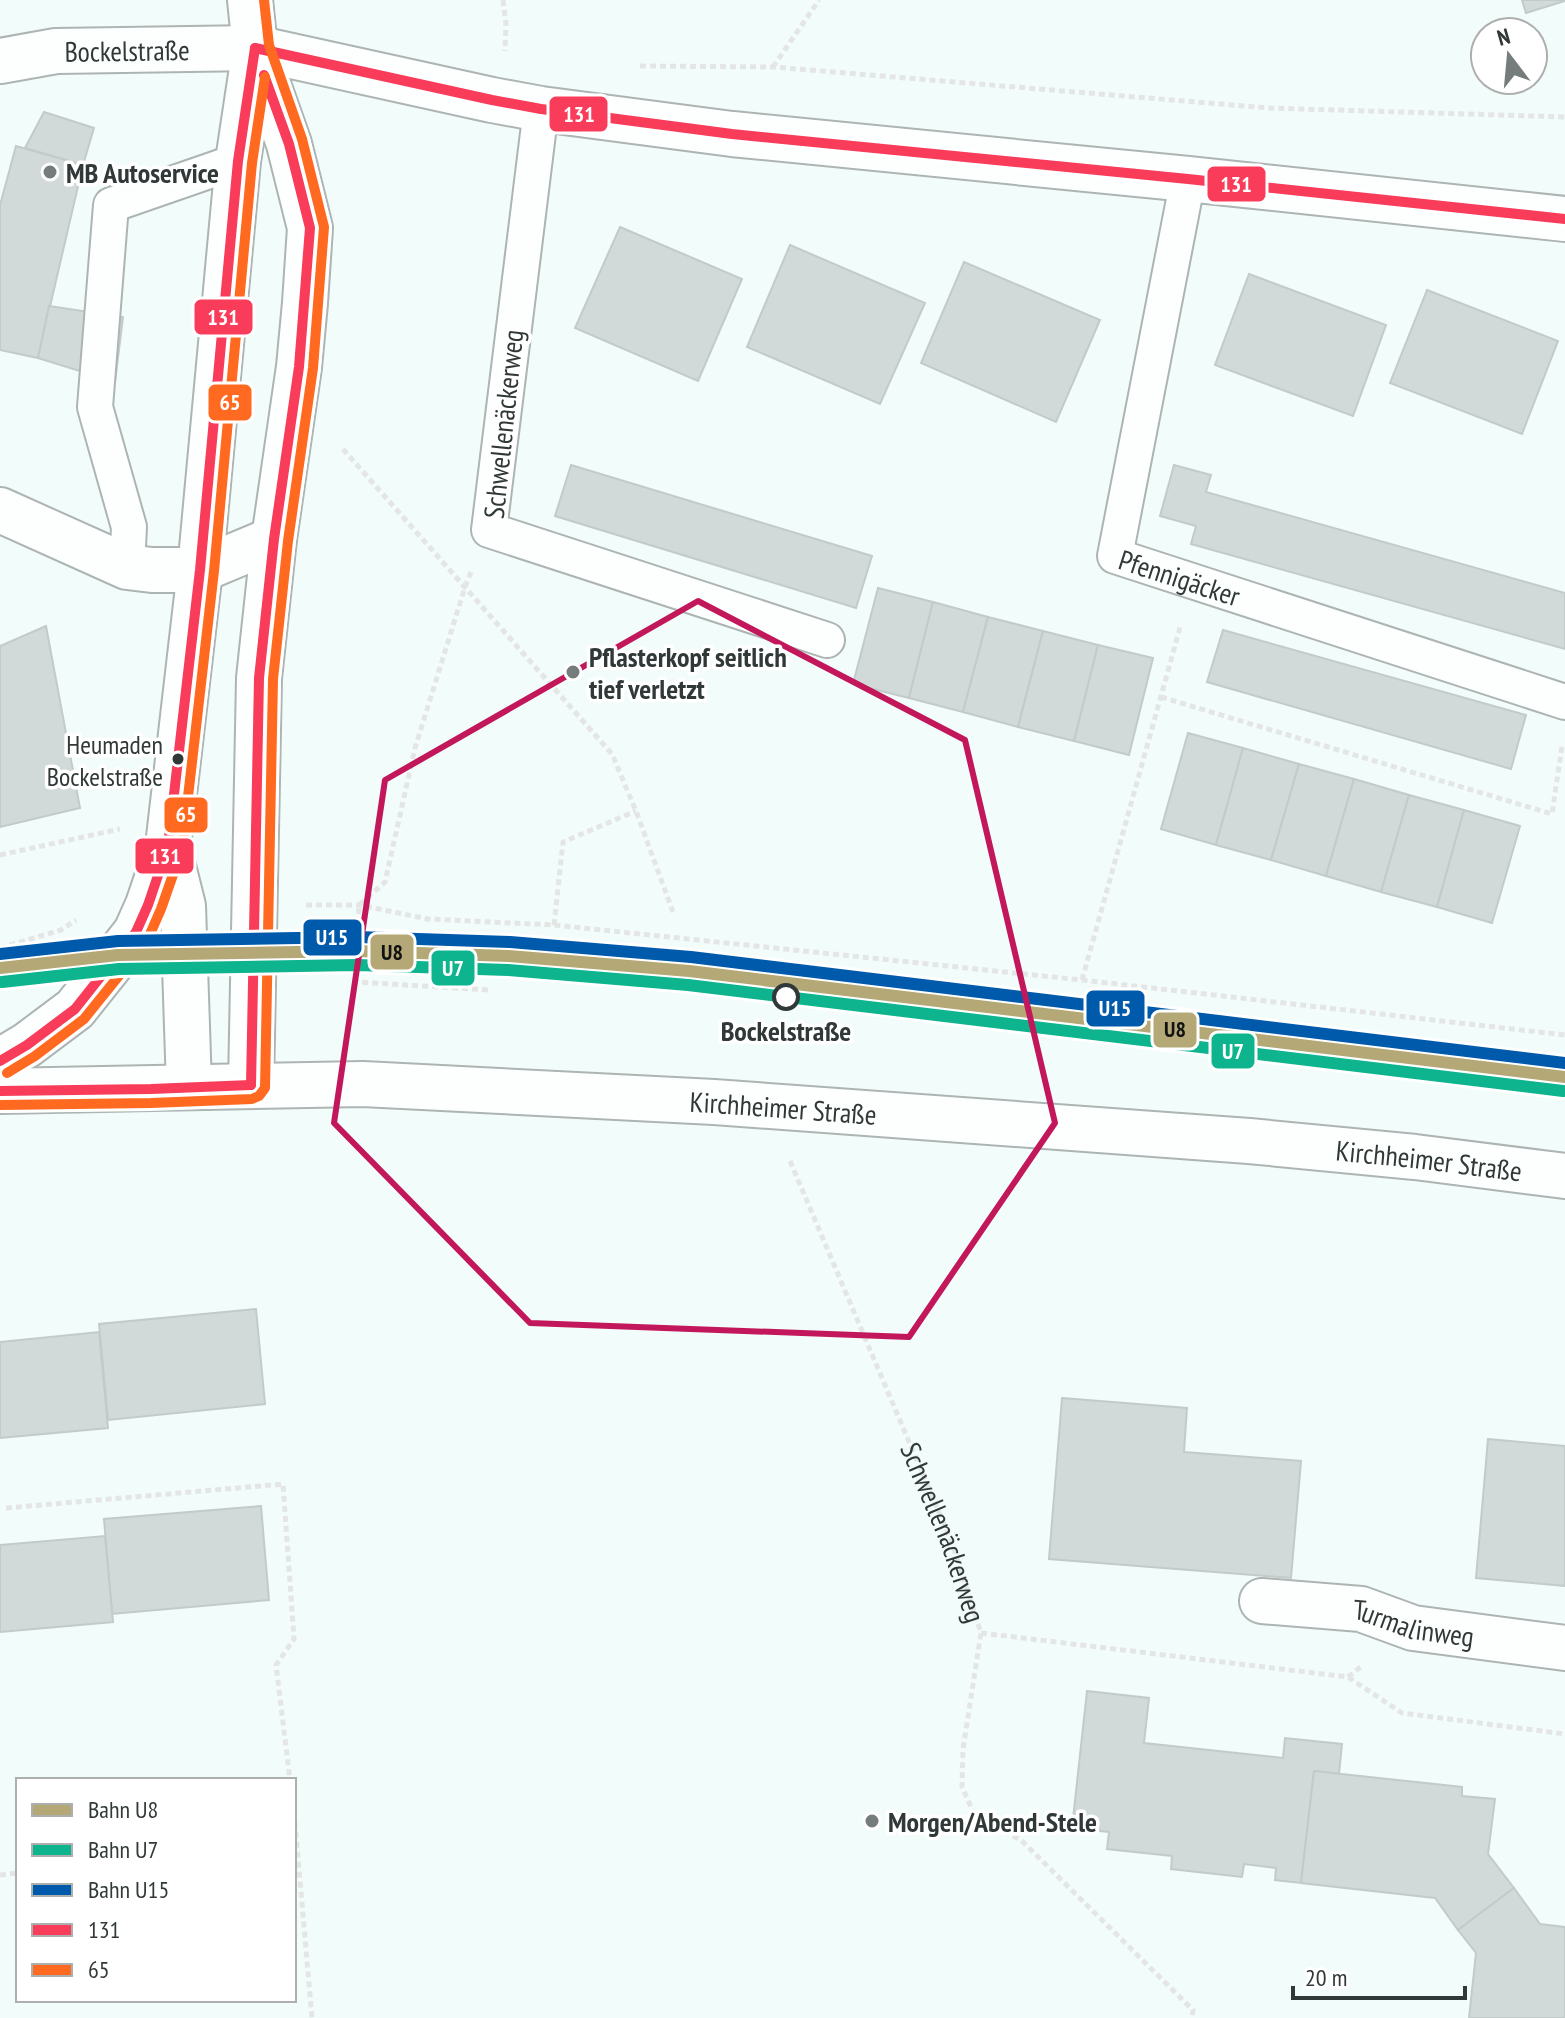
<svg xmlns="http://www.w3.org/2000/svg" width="1565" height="2018" font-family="'PT Sans Narrow',sans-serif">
<rect width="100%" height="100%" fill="#f2fcfa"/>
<!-- building -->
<g fill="#d2dad9" stroke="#c3cbca" stroke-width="2">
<path d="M 1522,0 L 1565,0 L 1565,1 L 1526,13 Z"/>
<path d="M 44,112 L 94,128 L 83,165 L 25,148 Z"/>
<path d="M 16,146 L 83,165 L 38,358 L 0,350 L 0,205 Z"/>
<path d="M 620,227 L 742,279 L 698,381 L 575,328 Z"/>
<path d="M 790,245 L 925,303 L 880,404 L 747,347 Z"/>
<path d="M 964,262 L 1100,320 L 1056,422 L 921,363 Z"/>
<path d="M 1249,274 L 1386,325 L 1353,416 L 1215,365 Z"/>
<path d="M 1427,290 L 1558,341 L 1522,434 L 1390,383 Z"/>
<path d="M 49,306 L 123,317 L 115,382 L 38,358 Z"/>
<path d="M 571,465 L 872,556 L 856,608 L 555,516 Z"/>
<path d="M 1174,465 L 1211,475 L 1206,492 L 1565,593 L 1565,649 L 1191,544 L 1196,526 L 1160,516 Z"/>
<path d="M 878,588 L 933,602 L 909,698 L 853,684 Z"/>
<path d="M 933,602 L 988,617 L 963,712 L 909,698 Z"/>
<path d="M 988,617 L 1043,631 L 1018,727 L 963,712 Z"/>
<path d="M 46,626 L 80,808 L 0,827 L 0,646 Z"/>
<path d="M 1223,630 L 1526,715 L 1511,769 L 1207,682 Z"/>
<path d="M 1043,631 L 1098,645 L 1074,741 L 1018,727 Z"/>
<path d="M 1098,645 L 1153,658 L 1129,755 L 1074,741 Z"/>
<path d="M 1188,733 L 1243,748 L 1216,845 L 1161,829 Z"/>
<path d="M 1243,748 L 1299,764 L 1271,860 L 1216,845 Z"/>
<path d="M 1299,764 L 1354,779 L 1326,876 L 1271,860 Z"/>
<path d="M 1354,779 L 1409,795 L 1381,892 L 1326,876 Z"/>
<path d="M 1409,795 L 1464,810 L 1437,907 L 1381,892 Z"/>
<path d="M 1464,810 L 1520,826 L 1492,923 L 1437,907 Z"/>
<path d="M 256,1309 L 265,1404 L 108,1420 L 99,1324 Z"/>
<path d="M 99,1332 L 108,1428 L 0,1438 L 0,1342 Z"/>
<path d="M 1062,1398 L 1187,1408 L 1184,1452 L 1301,1461 L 1291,1578 L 1049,1559 Z"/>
<path d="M 1488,1439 L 1565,1446 L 1565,1586 L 1476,1578 Z"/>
<path d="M 261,1506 L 269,1600 L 112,1614 L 104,1519 Z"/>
<path d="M 105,1536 L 113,1622 L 0,1632 L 0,1545 Z"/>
<path d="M 1087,1691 L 1149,1698 L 1144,1743 L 1283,1758 L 1285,1738 L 1342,1744 L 1339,1774 L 1314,1771 L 1301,1883 L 1275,1880 L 1276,1868 L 1244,1864 L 1242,1877 L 1171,1869 L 1172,1856 L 1107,1849 L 1109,1832 L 1072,1828 Z"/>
<path d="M 1314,1771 L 1462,1787 L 1462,1796 L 1495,1799 L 1488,1854 L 1514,1888 L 1458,1930 L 1435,1898 L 1301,1883 Z"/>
<path d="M 1514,1888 L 1540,1924 L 1565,1927 L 1565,2018 L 1469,2018 L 1476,1953 L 1458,1930 Z"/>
</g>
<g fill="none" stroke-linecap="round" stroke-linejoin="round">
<!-- lane casing -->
<g stroke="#adb4b4" stroke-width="38">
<g id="lane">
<path d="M 541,109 L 489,530 L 827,640"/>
<path id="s2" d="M 1188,179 L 1115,556 L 1565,702"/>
<path d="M 127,567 L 129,527 L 95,407 L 111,205 L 238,161"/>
</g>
</g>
<!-- street casing -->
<g stroke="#adb4b4" stroke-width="48">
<g id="street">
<path id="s3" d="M 0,61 L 56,51 L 255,48 L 492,100 L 541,109 L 732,134 L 1188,179 L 1565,219"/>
<path d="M 0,510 L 127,567 L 152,570 L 200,570 L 274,539"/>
<path id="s4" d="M 1262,1601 L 1361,1609 L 1413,1628 L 1565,1648"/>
</g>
</g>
<!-- secondary casing -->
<g stroke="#adb4b4" stroke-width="48">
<g id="secondary">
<path d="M 250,0 L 255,48 L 289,144 L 310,228 L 305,303 L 299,367 L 274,539 L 259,678 L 251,1085"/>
<path d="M 168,846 L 183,906 L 189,1087"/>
<path d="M 0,1061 L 27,1045 L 75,1009 L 118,955 L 136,932 L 148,905 L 168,846 L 200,570 L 238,161 L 254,55"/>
<path id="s5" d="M 0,1091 L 363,1084 L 714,1102 L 1249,1141 L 1415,1157 L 1565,1176"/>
</g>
</g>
<!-- path -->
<g stroke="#e4e6e6" stroke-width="5" stroke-dasharray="6 4" stroke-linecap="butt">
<path d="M 503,0 L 506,24 L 505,51"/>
<path d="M 640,66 L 773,67 L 1269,108 L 1565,117"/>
<path d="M 773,67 L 819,0"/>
<path d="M 343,449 L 612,754 L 636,811 L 673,912"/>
<path d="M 471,572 L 465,587 L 415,748 L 385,882 L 359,905 L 356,982 L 489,990"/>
<path d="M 1161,697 L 1552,814 L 1562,746"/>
<path d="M 0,855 L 120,829"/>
<path d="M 306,905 L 359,905 L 428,919 L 554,925 L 1082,980 L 1565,1035"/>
<path d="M 554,925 L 563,842 L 636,811"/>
<path d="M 0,948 L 61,930 L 76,920"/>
<path d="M 1082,980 L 1181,624"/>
<path id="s1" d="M 790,1161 L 952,1543 L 981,1633 L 963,1749 L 962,1787 L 976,1818 L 1021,1840 L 1193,2010 L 1192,2018"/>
<path d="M 6,1508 L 283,1484 L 294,1639 L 276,1665 L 290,1780"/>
<path d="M 981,1633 L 1348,1677 L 1402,1713 L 1565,1734"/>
<path d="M 1348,1677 L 1363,1665"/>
<path d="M 294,1812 L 312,2018"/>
<path d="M 0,1875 L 18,1873"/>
</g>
<!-- lane -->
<use href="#lane" stroke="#fdfffe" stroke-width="34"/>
<!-- street -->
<use href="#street" stroke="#fdfffe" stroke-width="44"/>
<!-- secondary -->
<use href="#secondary" stroke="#fdfffe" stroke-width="44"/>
<!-- bus-1 casing -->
<g stroke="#fff" stroke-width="16">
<g id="bus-1">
<path d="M 255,48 L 492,100 L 541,109 L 732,134 L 1188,179 L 1565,219"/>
<path d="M 0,1061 L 27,1045 L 75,1009 L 136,932 L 148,905 L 168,846 L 200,570 L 238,161 L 255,48"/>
<path d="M 251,1085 L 259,678 L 274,539 L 299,367 L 310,228 L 289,144 L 264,75"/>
<path d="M 0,1091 L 151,1089 L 251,1085"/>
</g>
</g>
<!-- bus-2 casing -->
<g stroke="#fff" stroke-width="16">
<g id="bus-2">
<path d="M 7,1073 L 35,1056 L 84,1019 L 147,941 L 161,909 L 182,849 L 214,571 L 252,163 L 265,77"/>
<path d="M 0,1105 L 151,1103 L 252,1099 L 259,1096 L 265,1088 L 273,679 L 288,541 L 313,368 L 324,227 L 302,139 L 269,45 L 264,0"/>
</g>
</g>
<!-- bus-1 -->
<use href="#bus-1" stroke="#f83c5a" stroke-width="10"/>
<!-- bus-2 -->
<use href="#bus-2" stroke="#ff6a20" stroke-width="10"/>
<!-- rail-1 casing -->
<g stroke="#fff" stroke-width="18">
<path id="rail-1" d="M 0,968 L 118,955 L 357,951 L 509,956 L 689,971 L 1565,1077"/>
</g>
<!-- rail-2 casing -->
<g stroke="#fff" stroke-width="18">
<path id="rail-2" d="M 2,982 L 119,969 L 357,965 L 508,970 L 688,985 L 1563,1091"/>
</g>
<!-- rail-3 casing -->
<g stroke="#fff" stroke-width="18">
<path id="rail-3" d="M 0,954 L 118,941 L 357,937 L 510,942 L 691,957 L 1565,1063"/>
</g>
<!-- rail-1 -->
<use href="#rail-1" stroke="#b4a876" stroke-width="12"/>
<!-- rail-2 -->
<use href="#rail-2" stroke="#0eb48d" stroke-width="12"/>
<!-- rail-3 -->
<use href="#rail-3" stroke="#005aab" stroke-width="12"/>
</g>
<!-- marked area -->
<path fill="none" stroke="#c2185b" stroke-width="6" stroke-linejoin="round" d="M 698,601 L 965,740 L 1055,1123 L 909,1337 L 530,1323 L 334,1123 L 385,780 Z"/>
<!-- markers -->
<g fill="#757d7c" stroke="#fff" stroke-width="3">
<circle cx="50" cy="172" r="8"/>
<circle cx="573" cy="672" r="8"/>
<circle cx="872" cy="1821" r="8"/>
</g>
<circle fill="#313838" stroke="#fff" stroke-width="3" cx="178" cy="759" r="7"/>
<circle fill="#fff" stroke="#313838" stroke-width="4" cx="786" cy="997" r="12"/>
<g text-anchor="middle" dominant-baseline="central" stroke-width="7" stroke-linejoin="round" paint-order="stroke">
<!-- bus labels -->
<g font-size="26" fill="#313838" stroke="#fff" text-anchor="end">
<text x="163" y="744">Heumaden<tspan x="163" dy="32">Bockelstraße</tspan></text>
</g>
<!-- street labels -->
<g font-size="28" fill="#313838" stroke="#fff">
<text stroke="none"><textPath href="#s3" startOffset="128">Bockelstraße</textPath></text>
<text transform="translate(503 424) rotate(-84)">Schwellenäckerweg</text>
<text stroke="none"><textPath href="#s2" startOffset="452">Pfennigäcker</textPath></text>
<text stroke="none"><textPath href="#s5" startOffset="784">Kirchheimer Straße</textPath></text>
<text stroke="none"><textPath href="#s5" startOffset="1432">Kirchheimer Straße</textPath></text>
<text stroke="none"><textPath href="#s1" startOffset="402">Schwellenäckerweg</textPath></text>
<text stroke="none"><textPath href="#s4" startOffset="154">Turmalinweg</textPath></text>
</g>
<!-- poi labels -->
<g font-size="28" font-weight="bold" fill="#313838" stroke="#fff" text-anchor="start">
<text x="66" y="172">MB Autoservice</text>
<text x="589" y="656">Pflasterkopf seitlich<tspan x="589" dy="32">tief verletzt</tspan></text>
<text x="888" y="1821">Morgen/Abend-Stele</text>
</g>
<!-- stop labels -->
<g font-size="28" font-weight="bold" fill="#313838" stroke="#fff">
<text x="786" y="1030">Bockelstraße</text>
</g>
</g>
<g stroke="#fff" stroke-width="3">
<rect x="548" y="95" width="61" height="38" rx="8" fill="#f83c5a"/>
<rect x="1206" y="165" width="61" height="38" rx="8" fill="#f83c5a"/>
<rect x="193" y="298" width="61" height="38" rx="8" fill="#f83c5a"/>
<rect x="207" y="383" width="46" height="39" rx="8" fill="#ff6a20"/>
<rect x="163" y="796" width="46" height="38" rx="8" fill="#ff6a20"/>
<rect x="134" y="837" width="61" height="38" rx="8" fill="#f83c5a"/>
<rect x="302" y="918" width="61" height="39" rx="8" fill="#005aab"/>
<rect x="369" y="933" width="46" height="38" rx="8" fill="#b4a876"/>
<rect x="430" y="949" width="46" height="38" rx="8" fill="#0eb48d"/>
<rect x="1085" y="989" width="61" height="39" rx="8" fill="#005aab"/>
<rect x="1152" y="1011" width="46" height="38" rx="8" fill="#b4a876"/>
<rect x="1210" y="1032" width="46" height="38" rx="8" fill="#0eb48d"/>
</g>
<g font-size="22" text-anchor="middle" font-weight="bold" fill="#fff">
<text x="579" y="122">131</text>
<text x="1236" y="192">131</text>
<text x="223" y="325">131</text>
<text x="230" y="410">65</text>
<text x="186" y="822">65</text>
<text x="165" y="864">131</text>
<text x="332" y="945">U15</text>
<text x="453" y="976">U7</text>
<text x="1115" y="1016">U15</text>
<text x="1233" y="1059">U7</text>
</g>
<g font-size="22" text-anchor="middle" font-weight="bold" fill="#111">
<text x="392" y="960">U8</text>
<text x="1175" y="1037">U8</text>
</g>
<!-- legend -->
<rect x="16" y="1778" width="280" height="224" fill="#ffffff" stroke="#adafaf" stroke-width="2"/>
<rect x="32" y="1804" width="40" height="12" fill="#b4a876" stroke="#adafaf" stroke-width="2"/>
<text x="88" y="1818" font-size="24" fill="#313838">Bahn U8</text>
<rect x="32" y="1844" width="40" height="12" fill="#0eb48d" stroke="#adafaf" stroke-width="2"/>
<text x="88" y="1858" font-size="24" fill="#313838">Bahn U7</text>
<rect x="32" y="1884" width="40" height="12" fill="#005aab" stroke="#adafaf" stroke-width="2"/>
<text x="88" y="1898" font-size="24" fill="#313838">Bahn U15</text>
<rect x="32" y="1924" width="40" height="12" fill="#f83c5a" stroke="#adafaf" stroke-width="2"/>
<text x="88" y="1938" font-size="24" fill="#313838">131</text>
<rect x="32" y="1964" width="40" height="12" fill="#ff6a20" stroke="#adafaf" stroke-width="2"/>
<text x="88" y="1978" font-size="24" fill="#313838">65</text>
<!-- north arrow -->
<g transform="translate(1509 56) rotate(344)"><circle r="38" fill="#ffffff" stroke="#adafaf" stroke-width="2"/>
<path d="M0-6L14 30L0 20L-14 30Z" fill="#757d7c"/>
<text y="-12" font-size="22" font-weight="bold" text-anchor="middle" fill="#313838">N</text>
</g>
<!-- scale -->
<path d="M1293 1986v12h172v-12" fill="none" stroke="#313838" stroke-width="4"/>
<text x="1305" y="1986" font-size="24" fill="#313838" stroke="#ffffff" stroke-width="6" paint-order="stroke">20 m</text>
</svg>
